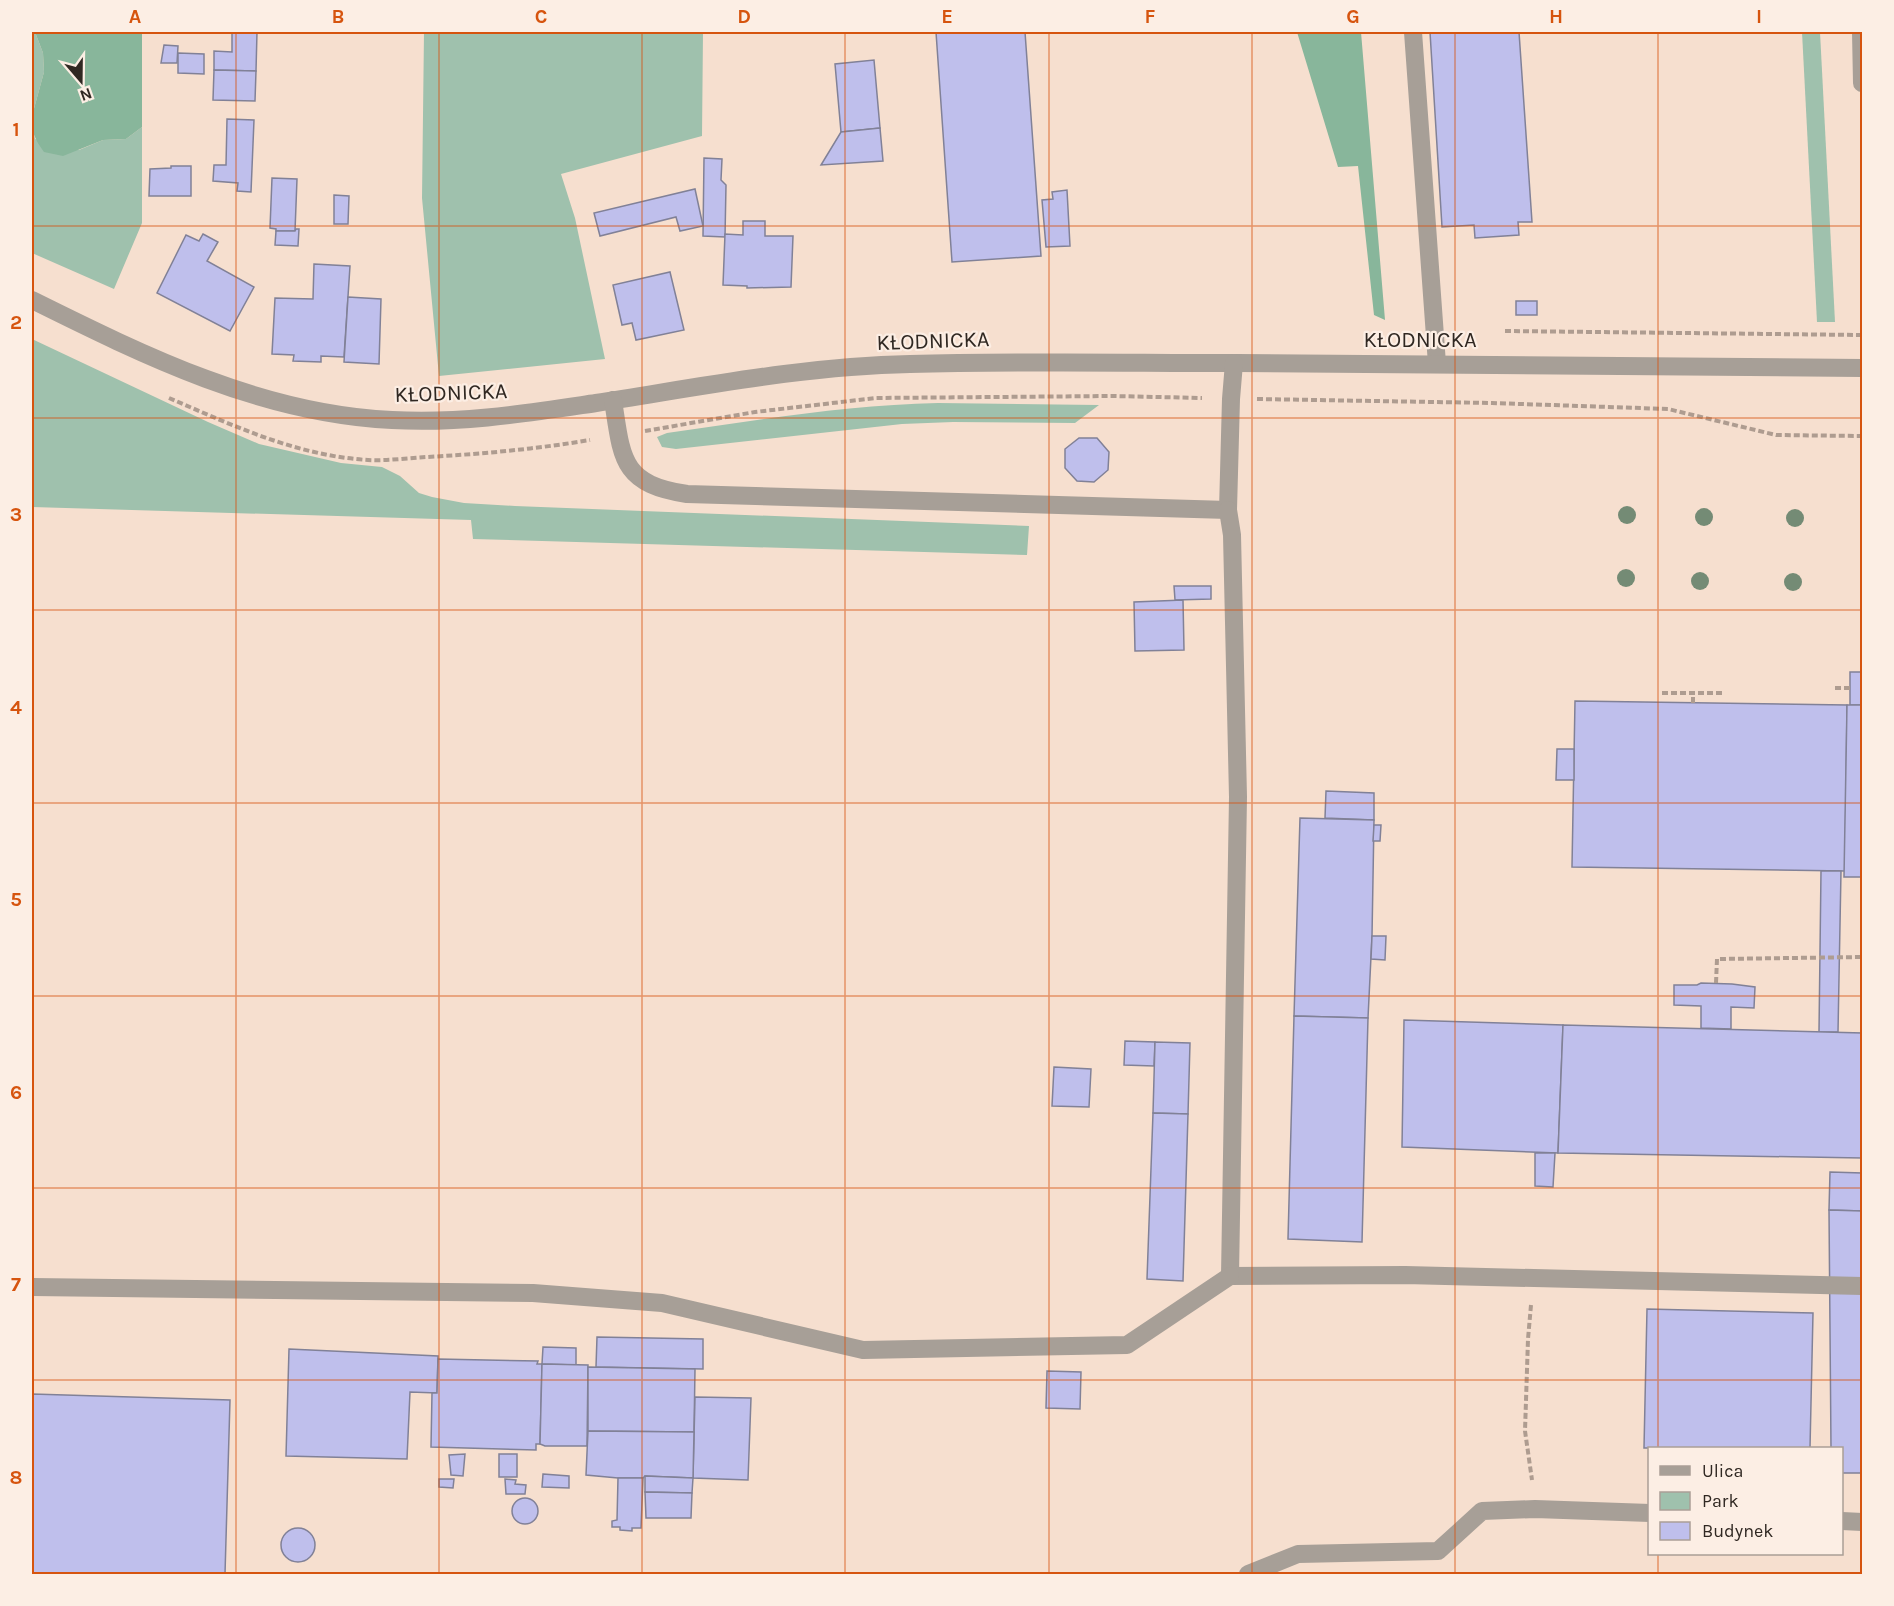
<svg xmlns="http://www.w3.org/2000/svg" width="1894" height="1606" font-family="Karla,sans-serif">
<rect width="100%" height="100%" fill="#f6dfcf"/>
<!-- green -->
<g fill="#9fc1ad">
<path d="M 32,32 L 35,32 L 43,53 L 44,72 L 32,116 Z"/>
<path d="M 424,32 L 703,32 L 702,136 L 561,174 L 575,218 L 605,359 L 439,376 L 422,198 Z"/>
<path d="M 1802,32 L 1820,32 L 1835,322 L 1817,322 Z"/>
<path d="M 32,123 L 35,139 L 79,150 L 103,140 L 126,139 L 142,127 L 142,223 L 114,289 L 32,253 Z"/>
<path d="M 32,339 L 208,422 L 259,444 L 341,463 L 382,467 L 400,476 L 419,493 L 432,497 L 464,503 L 515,506 L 1029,526 L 1027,555 L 473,539 L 471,520 L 32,507 Z"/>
<path d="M 938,403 L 1099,405 L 1075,423 L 953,422 L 902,424 L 676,449 L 662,447 L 657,437 L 667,433 C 757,420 847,405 938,403 Z"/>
</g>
<!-- forest -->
<g fill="#88b69b">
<path d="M 35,32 L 142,32 L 142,127 L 126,139 L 103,140 L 63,156 L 44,152 C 35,140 31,131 32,116 L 44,72 L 43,53 Z"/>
<path d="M 1297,32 L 1361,32 L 1385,320 L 1374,315 L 1358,166 L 1338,167 Z"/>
</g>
<!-- building -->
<g fill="#bfbfec" stroke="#818197" stroke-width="1.5">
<path d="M 232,32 L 257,32 L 256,71 L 214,70 L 214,51 L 232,52 Z"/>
<path d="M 936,32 L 1025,32 L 1041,256 L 952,262 Z"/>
<path d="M 1430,32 L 1519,32 L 1532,222 L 1518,222 L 1519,235 L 1475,238 L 1474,225 L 1442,227 Z"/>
<path d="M 164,45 L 178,46 L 177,63 L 161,63 Z"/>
<path d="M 178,53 L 204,54 L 204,74 L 178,73 Z"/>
<path d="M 874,60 L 880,128 L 841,132 L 835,64 Z"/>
<path d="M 214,70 L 256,71 L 255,101 L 213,100 Z"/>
<path d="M 227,119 L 254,120 L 251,192 L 237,191 L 238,183 L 213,181 L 214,165 L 226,165 Z"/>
<path d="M 880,128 L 883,161 L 821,165 L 841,132 Z"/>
<path d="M 704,158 L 722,159 L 721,180 L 726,185 L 725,237 L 703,236 Z"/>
<path d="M 171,166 L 191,166 L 191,196 L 149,196 L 150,169 L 171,168 Z"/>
<path d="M 272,178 L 297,179 L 295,231 L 276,231 L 276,229 L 270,228 Z"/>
<path d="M 695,189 L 703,226 L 680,231 L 676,217 L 600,236 L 594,213 Z"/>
<path d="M 1067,190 L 1070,246 L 1046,247 L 1042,200 L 1053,199 L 1052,192 Z"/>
<path d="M 334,195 L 349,196 L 348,224 L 334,224 Z"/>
<path d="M 743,221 L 765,221 L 765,236 L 793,236 L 791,287 L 747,288 L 747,286 L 723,285 L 725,234 L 743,235 Z"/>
<path d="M 296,229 L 299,229 L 298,246 L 275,245 L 276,231 L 295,231 Z"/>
<path d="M 203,234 L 218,242 L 207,261 L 254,287 L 230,331 L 157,293 L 186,235 L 199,241 Z"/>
<path d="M 314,264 L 350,266 L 344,357 L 321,356 L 321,362 L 293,361 L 294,355 L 272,354 L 275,298 L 313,299 Z"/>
<path d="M 670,272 L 684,330 L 636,340 L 632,323 L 622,325 L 613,285 Z"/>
<path d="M 348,297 L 381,299 L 379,364 L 344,362 Z"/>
<rect x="1516" y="301" width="21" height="14"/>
<path d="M 1079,438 L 1097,438 L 1109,452 L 1108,470 L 1094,482 L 1077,481 L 1065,468 L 1065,449 Z"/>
<path d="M 1174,586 L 1211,586 L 1211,599 L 1175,600 Z"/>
<path d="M 1183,600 L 1184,650 L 1135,651 L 1134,602 Z"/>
<rect x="1850" y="672" width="12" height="33"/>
<path d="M 1575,701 L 1847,705 L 1845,871 L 1572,867 Z"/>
<path d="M 1847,705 L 1862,705 L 1862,877 L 1844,877 Z"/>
<path d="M 1557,749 L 1574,749 L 1574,780 L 1556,780 Z"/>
<path d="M 1326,791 L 1374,793 L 1374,820 L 1325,818 Z"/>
<path d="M 1300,818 L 1374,820 L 1372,936 L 1368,1018 L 1294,1016 Z"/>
<path d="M 1374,825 L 1381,825 L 1380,841 L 1373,841 Z"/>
<path d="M 1821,871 L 1841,871 L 1838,1032 L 1819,1032 Z"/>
<path d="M 1372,936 L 1386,936 L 1385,960 L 1371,959 Z"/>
<path d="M 1701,983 L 1732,984 L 1755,987 L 1754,1008 L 1731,1007 L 1731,1029 L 1701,1028 L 1701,1006 L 1674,1005 L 1674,985 L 1697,985 Z"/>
<path d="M 1294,1016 L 1368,1018 L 1362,1242 L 1288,1239 Z"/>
<path d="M 1404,1020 L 1563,1025 L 1558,1153 L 1402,1147 Z"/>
<path d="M 1563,1025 L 1862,1033 L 1862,1158 L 1558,1153 Z"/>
<path d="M 1125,1041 L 1155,1042 L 1154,1066 L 1124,1065 Z"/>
<path d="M 1155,1042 L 1190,1043 L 1188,1114 L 1153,1113 Z"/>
<path d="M 1054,1067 L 1091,1069 L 1089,1107 L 1052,1106 Z"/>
<path d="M 1153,1113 L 1188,1114 L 1183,1281 L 1147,1279 Z"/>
<path d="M 1535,1153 L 1555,1153 L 1553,1187 L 1535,1186 Z"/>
<path d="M 1830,1172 L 1862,1173 L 1862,1211 L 1829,1210 Z"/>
<path d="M 1829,1210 L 1862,1211 L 1862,1473 L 1842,1473 L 1842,1448 L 1831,1448 Z"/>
<path d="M 1647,1309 L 1813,1313 L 1810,1448 L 1644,1448 Z"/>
<path d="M 597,1337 L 703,1339 L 703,1369 L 596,1367 Z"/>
<path d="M 543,1347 L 576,1348 L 576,1365 L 542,1364 Z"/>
<path d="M 289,1349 L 438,1356 L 437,1393 L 410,1392 L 407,1459 L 286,1456 Z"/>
<path d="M 438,1359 L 538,1361 L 537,1364 L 542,1364 L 540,1444 L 536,1444 L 536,1450 L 431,1447 L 432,1393 L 437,1393 Z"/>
<path d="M 542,1364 L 588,1365 L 587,1446 L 545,1446 L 540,1444 Z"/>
<path d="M 588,1367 L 695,1369 L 694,1432 L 588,1431 Z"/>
<path d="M 1047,1371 L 1081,1372 L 1080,1409 L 1046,1408 Z"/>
<path d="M 32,1394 L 230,1400 L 225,1574 L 32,1574 Z"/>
<path d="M 695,1397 L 751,1398 L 748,1480 L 693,1478 Z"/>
<path d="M 588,1431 L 694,1432 L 693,1478 L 645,1476 L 643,1478 L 618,1478 L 586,1475 Z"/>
<path d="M 465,1454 L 463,1476 L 451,1475 L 449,1455 Z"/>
<rect x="499" y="1454" width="18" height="23"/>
<path d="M 543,1474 L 569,1476 L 569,1488 L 542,1487 Z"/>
<path d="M 645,1476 L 693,1478 L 692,1493 L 645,1492 Z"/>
<path d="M 618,1478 L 643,1478 L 641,1528 L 632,1528 L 632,1531 L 620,1530 L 620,1527 L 612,1527 L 612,1521 L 617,1520 Z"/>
<path d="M 439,1479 L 454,1479 L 453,1488 L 439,1487 Z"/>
<path d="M 505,1479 L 516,1480 L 515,1484 L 526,1485 L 525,1494 L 506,1494 Z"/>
<path d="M 645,1492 L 692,1493 L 691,1518 L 646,1518 Z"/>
<circle cx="525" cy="1511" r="13"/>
<circle cx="298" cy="1545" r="17"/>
</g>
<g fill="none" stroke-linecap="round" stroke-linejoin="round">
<!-- path -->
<g stroke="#ae9c90" stroke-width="4" stroke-dasharray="6 3" stroke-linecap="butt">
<path d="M 1505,331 L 1862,335"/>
<path d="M 169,398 C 232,425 297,456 368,460 C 387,461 408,458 427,457 C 482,454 536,449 590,440"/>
<path d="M 1257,399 L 1492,403 L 1668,409 L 1776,435 L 1862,436"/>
<path d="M 645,431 L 755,412 L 876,398 L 1112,396 L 1202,398"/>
<path d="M 1835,688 L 1850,688"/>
<path d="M 1662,693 L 1725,693"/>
<path d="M 1693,703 L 1693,694"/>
<path d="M 1716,983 L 1717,959 L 1862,957"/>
<path d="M 1531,1305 L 1528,1339 L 1525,1431 L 1532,1480"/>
</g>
<!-- minor -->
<g stroke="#a79f97" stroke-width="18">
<path d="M 1413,32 L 1437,364"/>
<path d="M 1861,32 L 1862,83"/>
<path d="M 32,300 C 145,356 262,414 392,420 C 461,424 528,413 596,403 C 700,387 805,366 910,364 C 1019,361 1128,363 1237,363 C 1446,364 1654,367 1862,368"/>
<path d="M 613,400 C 622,459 621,484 687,494 L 1228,510 L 1231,399 L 1234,363"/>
<path d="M 1228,510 L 1232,535 L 1238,797 L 1230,1276 L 1405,1275 L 1862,1286"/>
<path d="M 32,1287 L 533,1293 L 662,1303 L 863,1350 L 1127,1345 L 1230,1276"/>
<path d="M 1842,1521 L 1862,1522"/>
<path d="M 1248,1574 L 1298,1554 L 1438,1551 L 1482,1511 L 1535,1509 L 1650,1513"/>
</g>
</g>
<!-- trees -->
<g fill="#748b75">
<circle cx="1627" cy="515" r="9"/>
<circle cx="1704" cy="517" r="9"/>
<circle cx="1795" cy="518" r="9"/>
<circle cx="1626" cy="578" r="9"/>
<circle cx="1700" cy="581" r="9"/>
<circle cx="1793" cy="582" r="9"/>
</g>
<!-- grid -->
<path fill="none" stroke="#d6540e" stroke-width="1.5" stroke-opacity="0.55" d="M 236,32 L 236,1574M 439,32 L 439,1574M 642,32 L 642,1574M 845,32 L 845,1574M 1049,32 L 1049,1574M 1252,32 L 1252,1574M 1455,32 L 1455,1574M 1658,32 L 1658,1448M 32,226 L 1862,226M 32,418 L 1862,418M 32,610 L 1862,610M 32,803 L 1862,803M 32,996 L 1862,996M 32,1188 L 1862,1188M 32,1380 L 1862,1380M 1658,1554 L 1658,1574"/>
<g text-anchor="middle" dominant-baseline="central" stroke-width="4.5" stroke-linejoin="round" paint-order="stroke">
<!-- street labels -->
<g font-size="22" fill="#302822" stroke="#fceee4">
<text x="1420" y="340">KŁODNICKA</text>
<text transform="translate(933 341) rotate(-2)">KŁODNICKA</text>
<text transform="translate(451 393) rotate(-2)">KŁODNICKA</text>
</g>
</g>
<!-- border -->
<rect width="1894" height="1606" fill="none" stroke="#fceee4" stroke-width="66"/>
<!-- legend -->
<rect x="1648" y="1447" width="195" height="108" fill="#fceee4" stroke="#aa9f96" stroke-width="1.5"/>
<rect x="1660" y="1466" width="30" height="9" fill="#a79f97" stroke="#aa9f96" stroke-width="1.5"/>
<text x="1702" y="1477" font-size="18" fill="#302822">Ulica</text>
<rect x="1660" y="1492" width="30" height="18" fill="#9fc1ad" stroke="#aa9f96" stroke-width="1.5"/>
<text x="1702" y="1507" font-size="18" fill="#302822">Park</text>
<rect x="1660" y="1522" width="30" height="18" fill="#bfbfec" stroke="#aa9f96" stroke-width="1.5"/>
<text x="1702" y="1537" font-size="18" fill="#302822">Budynek</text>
<!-- north arrow -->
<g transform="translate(81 81) rotate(160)" stroke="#fceee4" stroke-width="4.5" paint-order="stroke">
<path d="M0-4.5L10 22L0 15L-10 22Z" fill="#302822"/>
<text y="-9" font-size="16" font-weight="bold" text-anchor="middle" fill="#302822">N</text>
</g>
<rect x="33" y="33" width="1828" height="1540" fill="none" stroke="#d6540e" stroke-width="2"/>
<g font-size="20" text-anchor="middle" font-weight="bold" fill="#d6540e">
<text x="135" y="23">A</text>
<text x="338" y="23">B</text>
<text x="541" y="23">C</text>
<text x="744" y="23">D</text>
<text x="947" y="23">E</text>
<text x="1150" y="23">F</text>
<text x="1353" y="23">G</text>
<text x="1556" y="23">H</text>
<text x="1759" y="23">I</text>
<text x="16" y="136">1</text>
<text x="16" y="329">2</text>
<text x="16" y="521">3</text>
<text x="16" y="714">4</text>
<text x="16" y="906">5</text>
<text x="16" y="1099">6</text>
<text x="16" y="1291">7</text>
<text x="16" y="1484">8</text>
</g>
</svg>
